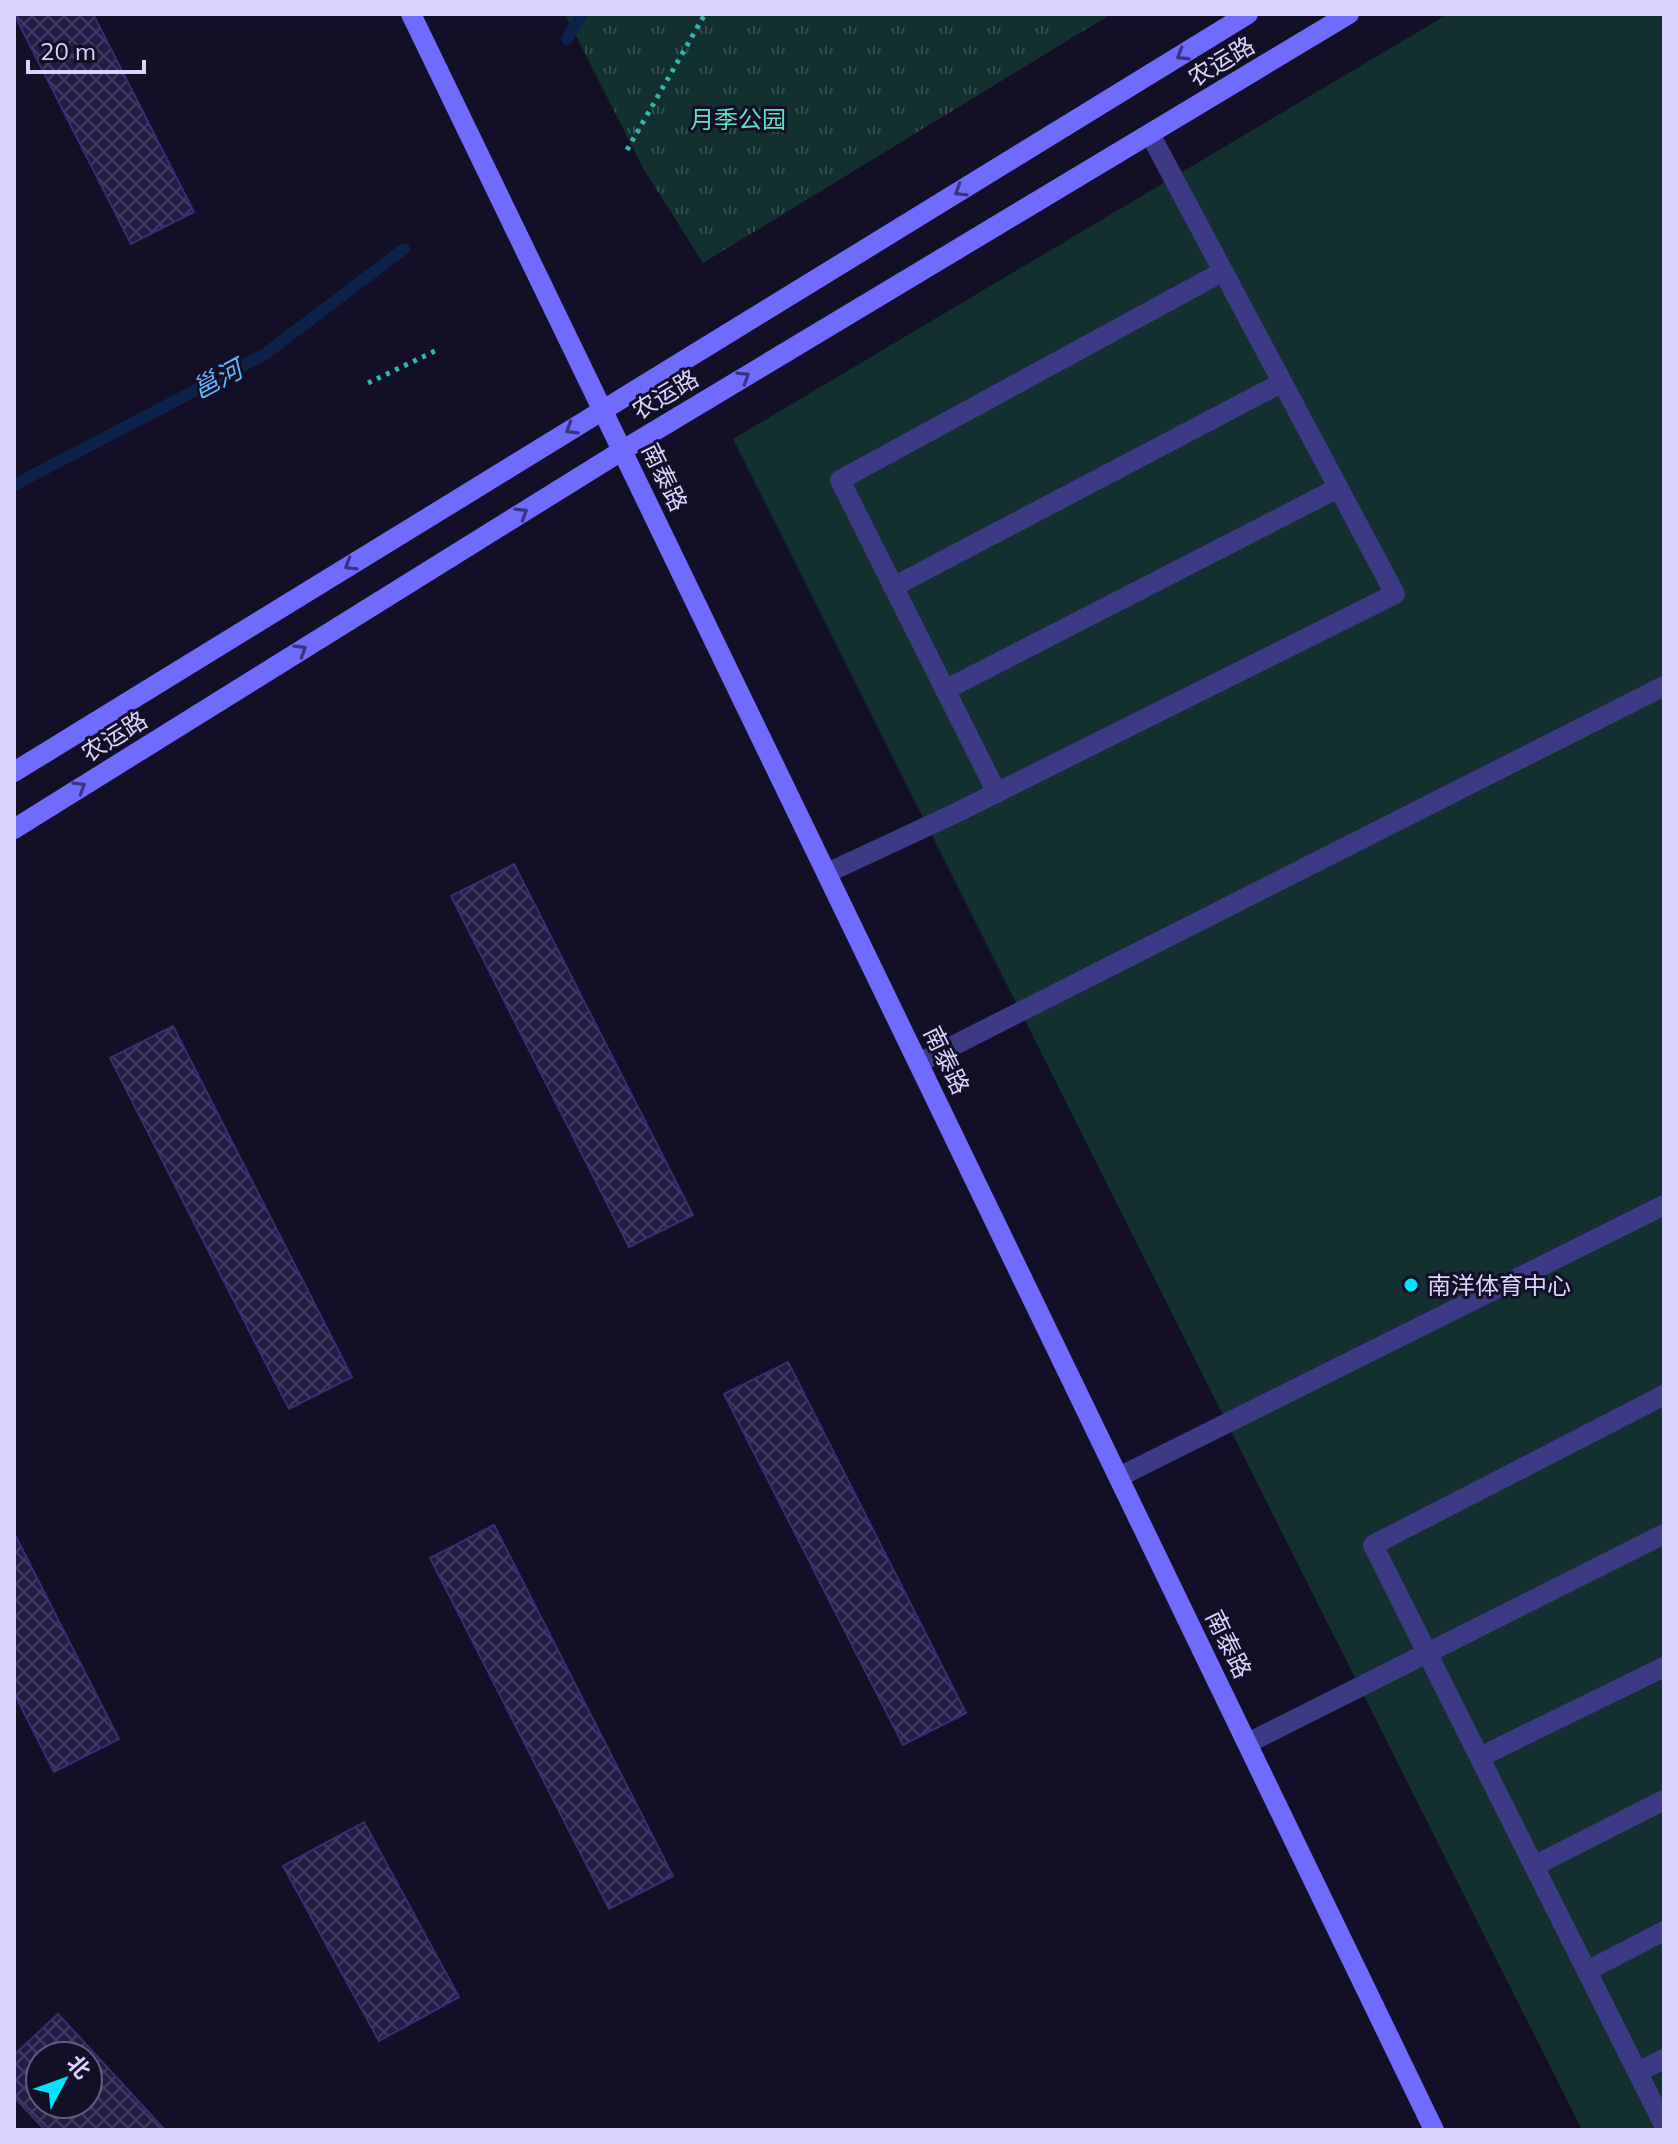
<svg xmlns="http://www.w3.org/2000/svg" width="1678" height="2144" font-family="Mulish,'Noto Sans SC',sans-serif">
<defs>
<pattern id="park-tufts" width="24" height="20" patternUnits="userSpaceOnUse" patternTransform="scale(2)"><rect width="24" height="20" fill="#12302f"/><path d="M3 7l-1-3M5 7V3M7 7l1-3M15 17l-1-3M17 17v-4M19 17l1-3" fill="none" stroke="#344d4e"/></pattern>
<pattern id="building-cross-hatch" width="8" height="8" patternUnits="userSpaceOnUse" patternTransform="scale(2)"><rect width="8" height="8" fill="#241b47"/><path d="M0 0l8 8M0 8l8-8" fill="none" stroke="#433b63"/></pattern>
</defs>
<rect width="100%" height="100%" fill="#130f26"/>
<!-- green -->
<path fill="#12302f" d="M 1448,14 L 1664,14 L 1664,2130 L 1582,2130 L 733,439 Z"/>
<!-- park -->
<path fill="url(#park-tufts)" d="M 565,14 L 1111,14 L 703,263 L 643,168 Z"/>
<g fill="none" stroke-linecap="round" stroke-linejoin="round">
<!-- stream -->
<g stroke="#0c2248" stroke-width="12">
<path d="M 567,39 L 582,14"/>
<path d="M 14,485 L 265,354 L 404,249"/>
</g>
</g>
<!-- building -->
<g fill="url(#building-cross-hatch)" stroke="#3b2d73" stroke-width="2" fill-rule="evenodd">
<path d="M 14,14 L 93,14 L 194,212 L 131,244 Z"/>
<path d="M 514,864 L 693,1215 L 629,1247 L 451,896 Z"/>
<path d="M 173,1026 L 352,1377 L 289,1409 L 110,1058 Z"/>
<path d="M 788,1362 L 966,1713 L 903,1745 L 724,1394 Z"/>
<path d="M 494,1525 L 673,1876 L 609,1909 L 430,1558 Z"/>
<path d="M 14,1533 L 119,1739 L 54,1772 L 14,1693 Z"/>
<path d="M 364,1822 L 459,1997 L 379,2041 L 283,1866 Z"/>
<path d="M 58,2014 L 165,2130 L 45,2130 L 14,2097 L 14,2055 ZM 40,2056 L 88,2056 L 88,2104 L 40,2104 Z"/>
</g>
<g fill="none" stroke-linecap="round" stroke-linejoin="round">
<!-- path -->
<g stroke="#2fb8b0" stroke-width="5" stroke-dasharray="4 6" stroke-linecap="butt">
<path d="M 627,150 L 705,14"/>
<path d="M 368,383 L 435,351"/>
</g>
<!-- service -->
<g stroke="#3d3a85" stroke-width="20">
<path d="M 893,587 L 1281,383"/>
<path d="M 945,690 L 1338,488"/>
<path d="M 997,793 L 840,480 L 1222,272"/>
<path d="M 827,873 L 958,812 L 1395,594 L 1150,134"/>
<path d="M 919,1063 L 1664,686"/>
<path d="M 1664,1395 L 1373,1545 L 1664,2125"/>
<path d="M 1119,1477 L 1664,1205"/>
<path d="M 1248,1743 L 1664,1534"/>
<path d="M 1480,1757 L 1664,1667"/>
<path d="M 1534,1866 L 1664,1800"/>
<path d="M 1587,1971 L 1664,1931"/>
<path d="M 1638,2072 L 1664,2059"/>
</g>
<!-- secondary -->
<g stroke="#6f6bff" stroke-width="20">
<path d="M 411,14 L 1434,2130"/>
<path d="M 14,772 L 1248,14"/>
<path d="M 14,829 L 623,450 L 1349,14"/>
</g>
</g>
<!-- one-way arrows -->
<defs><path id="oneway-chevron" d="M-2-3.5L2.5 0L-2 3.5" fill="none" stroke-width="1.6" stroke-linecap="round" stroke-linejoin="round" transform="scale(2)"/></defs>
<g stroke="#38347d">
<use href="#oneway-chevron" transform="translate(1182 55) rotate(149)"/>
<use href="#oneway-chevron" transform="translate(960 191) rotate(149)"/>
<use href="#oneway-chevron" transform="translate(744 377) rotate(-31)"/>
<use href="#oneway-chevron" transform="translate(571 429) rotate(148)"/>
<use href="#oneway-chevron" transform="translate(522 513) rotate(-32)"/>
<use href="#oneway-chevron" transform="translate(350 565) rotate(148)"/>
<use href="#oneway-chevron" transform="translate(301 650) rotate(-32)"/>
<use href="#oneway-chevron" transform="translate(80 787) rotate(-32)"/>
</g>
<!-- markers -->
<circle fill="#00e5ff" stroke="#130f26" stroke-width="3" cx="1411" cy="1285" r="8"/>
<g text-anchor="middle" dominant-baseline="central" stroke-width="6" stroke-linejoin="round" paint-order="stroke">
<!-- street labels -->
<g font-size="24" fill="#d9d4ff" stroke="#130f26">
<text transform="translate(1221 61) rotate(-31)">农运路</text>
<text transform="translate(665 394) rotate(-31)">农运路</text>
<text transform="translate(665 477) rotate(64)">南泰路</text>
<text transform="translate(114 736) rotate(-32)">农运路</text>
<text transform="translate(947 1060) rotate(64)">南泰路</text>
<text transform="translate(1229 1644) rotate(64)">南泰路</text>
</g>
<!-- park labels -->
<g font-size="24" fill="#5fe0c0" stroke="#130f26">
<text x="738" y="119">月季公园</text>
</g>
<!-- poi labels -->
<g font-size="24" fill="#d9d4ff" stroke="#130f26" text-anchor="start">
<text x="1427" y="1285">南洋体育中心</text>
</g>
<!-- water labels -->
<g font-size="26" font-style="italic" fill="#62b6ff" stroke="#130f26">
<text transform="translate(217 379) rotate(-28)">邕河</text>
</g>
</g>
<!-- border -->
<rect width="1678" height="2144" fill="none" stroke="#d9d4ff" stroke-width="32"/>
<!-- north arrow -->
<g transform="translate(64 2080) rotate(49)"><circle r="38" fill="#130f26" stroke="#625e7d" stroke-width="2"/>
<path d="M0-6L14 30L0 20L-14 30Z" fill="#00e5ff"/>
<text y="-12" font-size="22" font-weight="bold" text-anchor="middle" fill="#d9d4ff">北</text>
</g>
<!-- scale -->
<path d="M28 60v12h116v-12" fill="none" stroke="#d9d4ff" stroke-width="4"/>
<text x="40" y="60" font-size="24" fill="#d9d4ff" stroke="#130f26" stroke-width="6" paint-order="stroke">20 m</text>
</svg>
